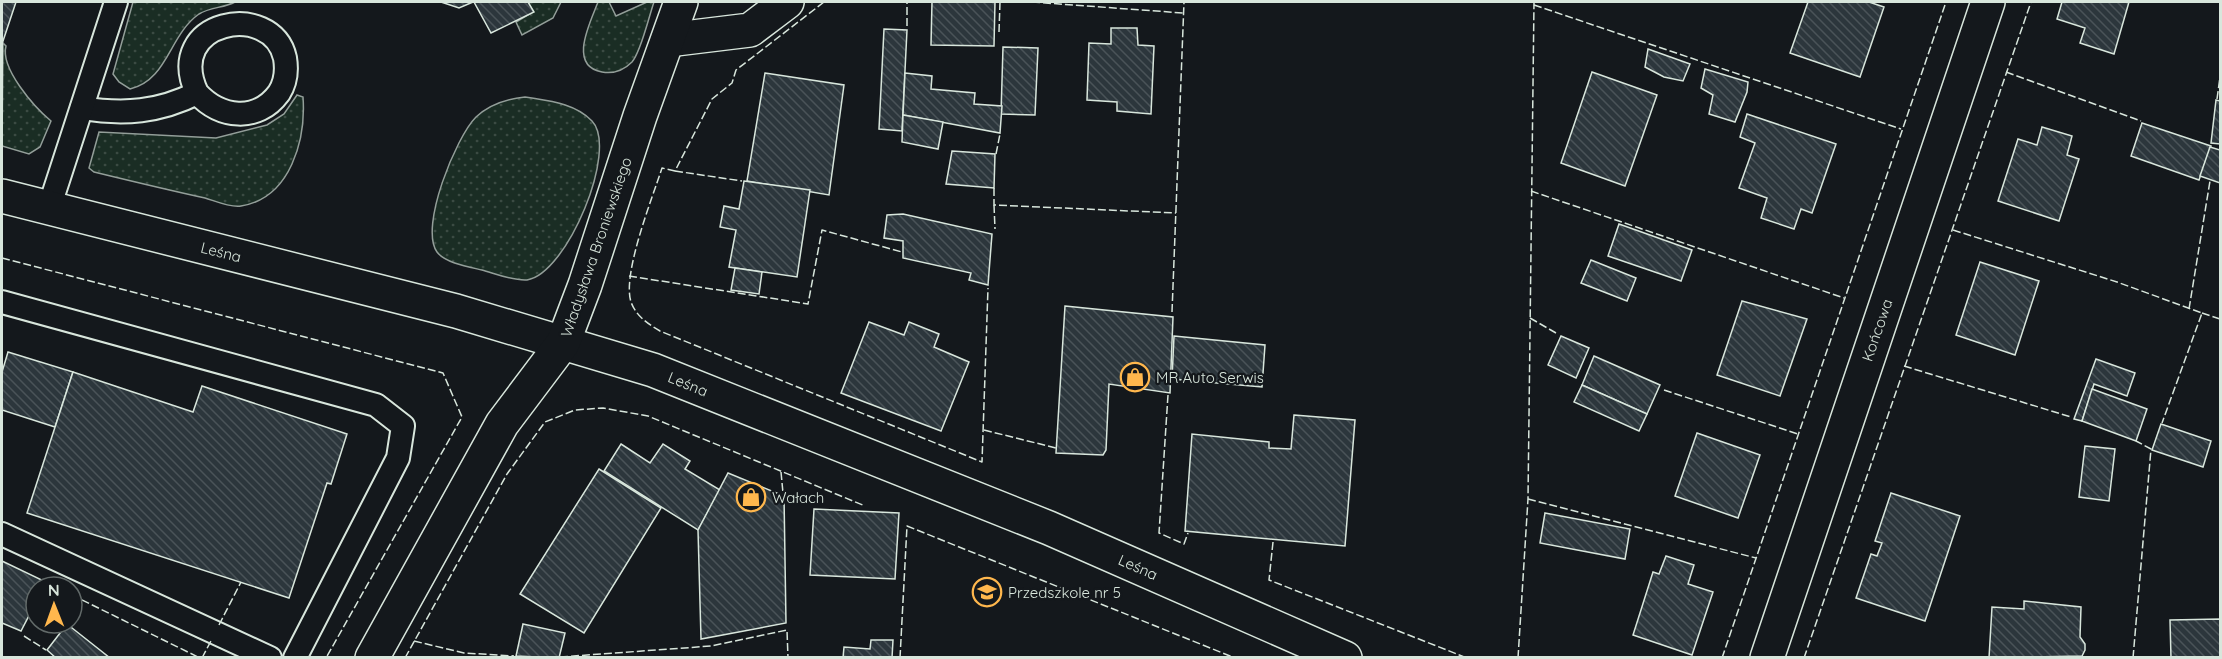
<svg xmlns="http://www.w3.org/2000/svg" width="2222" height="659" font-family="Quicksand,sans-serif">
<defs>
<pattern id="grass-dots" width="8" height="8" patternUnits="userSpaceOnUse" patternTransform="scale(1.5)"><rect width="8" height="8" fill="#1a2d24"/><path d="M2 2h.1M6 6h.1" fill="none" stroke="#3b4b43" stroke-width="1.8" stroke-linecap="round"/></pattern>
<pattern id="building-back-hatch" width="6" height="6" patternUnits="userSpaceOnUse" patternTransform="scale(1.5)"><rect width="6" height="6" fill="#2c363c"/><path d="M-1 5l2 2M0 0l6 6M5-1l2 2" fill="none" stroke="#4a5358"/></pattern>
</defs>
<rect width="100%" height="100%" fill="#14181c"/>
<!-- grass -->
<g fill="url(#grass-dots)" stroke="#939e99" stroke-width="1.5">
<path d="M 133,2 L 235,2 C 224,8 210,7 199,14 C 169,35 168,80 130,89 L 119,82 L 113,74 Z"/>
<path d="M 528,2 L 561,2 L 553,18 L 522,35 L 516,22 L 533,12 Z"/>
<path d="M 598,2 L 609,2 L 616,16 L 647,2 L 654,2 C 649,16 641,52 632,62 C 624,70 613,74 602,72 C 567,66 591,21 598,2 Z"/>
<path d="M 3,43 L 6,46 C 0,68 34,107 51,121 L 40,147 L 29,154 L 2,146 Z"/>
<path d="M 297,95 L 303,97 C 306,139 291,198 241,206 C 231,208 215,201 205,198 C 168,190 131,181 94,172 L 89,168 L 99,132 L 216,138 L 267,125 L 284,114 Z"/>
<path d="M 525,97 C 549,101 575,103 592,121 C 619,149 567,274 527,280 C 513,281 496,274 482,270 C 469,267 445,263 437,252 C 419,227 456,137 476,117 C 490,104 506,99 525,97 Z"/>
</g>
<!-- building -->
<g fill="url(#building-back-hatch)" stroke="#d8e6dc" stroke-width="1.5">
<path d="M 2,2 L 16,2 L 2,44 Z"/>
<path d="M 441,2 L 473,2 L 459,8 Z"/>
<path d="M 474,2 L 528,2 L 534,12 L 491,33 Z"/>
<path d="M 932,2 L 995,2 L 994,46 L 931,45 Z"/>
<path d="M 1808,2 L 1869,2 L 1884,7 L 1860,77 L 1790,53 Z"/>
<path d="M 2062,2 L 2129,2 L 2114,54 L 2080,43 L 2085,28 L 2057,19 Z"/>
<path d="M 1111,28 L 1137,28 L 1138,45 L 1154,46 L 1151,114 L 1117,111 L 1117,102 L 1087,100 L 1089,43 L 1111,44 Z"/>
<path d="M 884,29 L 907,30 L 902,131 L 879,129 Z"/>
<path d="M 1003,47 L 1038,48 L 1035,115 L 1001,114 Z"/>
<path d="M 1648,49 L 1690,64 L 1683,81 L 1664,77 L 1645,67 Z"/>
<path d="M 1705,69 L 1748,82 L 1747,92 L 1735,122 L 1709,114 L 1713,95 L 1701,88 Z"/>
<path d="M 1592,72 L 1657,95 L 1625,186 L 1561,163 Z"/>
<path d="M 765,73 L 844,85 L 829,195 L 747,181 Z"/>
<path d="M 905,73 L 932,76 L 931,89 L 975,93 L 974,104 L 1002,106 L 1000,133 L 903,115 Z"/>
<path d="M 2216,100 L 2220,101 L 2220,144 L 2211,143 Z"/>
<path d="M 1747,114 L 1836,144 L 1812,213 L 1801,209 L 1794,229 L 1761,218 L 1767,198 L 1739,188 L 1755,143 L 1740,137 Z"/>
<path d="M 903,115 L 943,122 L 938,149 L 902,142 Z"/>
<path d="M 2142,123 L 2211,146 L 2199,180 L 2131,156 Z"/>
<path d="M 2042,127 L 2072,136 L 2067,155 L 2079,159 L 2059,221 L 1998,201 L 2018,139 L 2037,145 Z"/>
<path d="M 2210,147 L 2220,150 L 2220,183 L 2200,176 Z"/>
<path d="M 952,151 L 995,154 L 994,188 L 946,184 Z"/>
<path d="M 744,181 L 810,190 L 797,277 L 729,267 L 736,230 L 720,227 L 724,206 L 739,209 Z"/>
<path d="M 903,214 L 992,234 L 988,285 L 969,280 L 971,273 L 903,258 L 903,241 L 884,238 L 887,215 Z"/>
<path d="M 1619,224 L 1692,250 L 1681,281 L 1608,256 Z"/>
<path d="M 1591,260 L 1636,278 L 1627,301 L 1581,283 Z"/>
<path d="M 1980,262 L 2039,281 L 2015,355 L 1956,335 Z"/>
<path d="M 735,268 L 762,272 L 759,294 L 731,290 Z"/>
<path d="M 1742,301 L 1807,319 L 1780,396 L 1717,375 Z"/>
<path d="M 1065,306 L 1173,317 L 1170,393 L 1109,384 L 1106,450 L 1103,455 L 1056,453 Z"/>
<path d="M 869,322 L 904,335 L 909,322 L 939,334 L 934,347 L 969,362 L 941,431 L 841,393 Z"/>
<path d="M 1174,336 L 1265,345 L 1262,387 L 1172,379 Z"/>
<path d="M 1561,336 L 1589,348 L 1576,378 L 1548,365 Z"/>
<path d="M 8,352 L 73,372 L 55,427 L 2,410 L 2,372 Z"/>
<path d="M 1594,356 L 1660,385 L 1647,414 L 1582,385 Z"/>
<path d="M 2096,359 L 2135,373 L 2127,396 L 2094,384 L 2082,421 L 2074,419 Z"/>
<path d="M 73,372 L 193,412 L 202,386 L 347,434 L 331,484 L 327,483 L 289,598 L 27,513 Z"/>
<path d="M 1582,385 L 1647,414 L 1639,431 L 1574,402 Z"/>
<path d="M 2092,389 L 2147,409 L 2136,441 L 2082,421 Z"/>
<path d="M 1294,415 L 1355,420 L 1345,546 L 1185,531 L 1192,434 L 1269,442 L 1269,448 L 1291,449 Z"/>
<path d="M 2161,424 L 2211,441 L 2203,467 L 2152,450 Z"/>
<path d="M 1697,433 L 1760,455 L 1738,518 L 1675,496 Z"/>
<path d="M 621,444 L 650,463 L 663,444 L 690,461 L 685,469 L 720,490 L 698,530 L 604,471 Z"/>
<path d="M 2085,446 L 2115,449 L 2109,501 L 2079,497 Z"/>
<path d="M 599,469 L 661,508 L 584,633 L 520,594 Z"/>
<path d="M 728,473 L 784,496 L 786,623 L 701,639 L 698,530 Z"/>
<path d="M 1891,493 L 1960,516 L 1925,621 L 1856,598 L 1871,554 L 1877,556 L 1882,543 L 1875,541 Z"/>
<path d="M 814,509 L 899,513 L 895,579 L 810,575 Z"/>
<path d="M 1545,513 L 1630,529 L 1625,559 L 1540,543 Z"/>
<path d="M 1666,556 L 1694,565 L 1688,584 L 1713,592 L 1692,655 L 1633,635 L 1653,572 L 1659,574 Z"/>
<path d="M 2,561 L 46,582 L 44,587 L 36,587 L 36,602 L 21,631 L 2,623 Z"/>
<path d="M 2024,601 L 2081,607 L 2080,637 L 2085,644 L 2085,650 L 2082,656 L 1989,658 L 1992,607 L 2024,609 Z"/>
<path d="M 2220,619 L 2220,658 L 2171,658 L 2170,620 Z"/>
<path d="M 67,624 L 110,658 L 56,658 L 47,650 Z"/>
<path d="M 523,624 L 565,633 L 559,658 L 516,656 Z"/>
<path d="M 871,640 L 893,640 L 892,658 L 843,658 L 844,647 L 870,649 Z"/>
</g>
<g fill="none" stroke-linecap="round" stroke-linejoin="round">
<!-- service casing -->
<g stroke="#d8e6dc" stroke-width="26">
<g id="service">
<path d="M 82,108 C 124,115 159,112 197,93 C 220,118 257,123 279,93 C 286,82 287,70 285,58 C 272,0 163,20 197,93"/>
<path d="M 49,208 L 116,2"/>
<path d="M 2,302 L 376,405 L 403,426 L 398,458 L 295,658"/>
<path d="M 2,534 L 270,658"/>
</g>
</g>
<!-- minor casing -->
<g stroke="#d8e6dc" stroke-width="36">
<g id="minor">
<path d="M 668,40 L 750,30 L 787,2"/>
<path d="M 2,196 L 456,311 L 653,370 L 1049,528 L 1345,658"/>
<path d="M 372,658 L 502,424 L 563,343 L 585,285 L 640,116 L 681,2"/>
<path d="M 1767,658 L 1988,2"/>
</g>
</g>
<!-- service -->
<use href="#service" stroke="#14181c" stroke-width="22"/>
<!-- minor -->
<use href="#minor" stroke="#14181c" stroke-width="33"/>
<!-- fence -->
<g stroke="#d8e6dc" stroke-width="1.5" stroke-dasharray="8 3" stroke-linecap="butt">
<path d="M 824,2 L 736,70 L 732,83 L 712,99 L 675,171 L 662,168 C 652,199 622,274 631,302 C 636,316 648,324 660,331 L 982,462 L 988,288"/>
<path d="M 1032,2 L 1183,13"/>
<path d="M 1534,5 L 1901,129"/>
<path d="M 907,26 L 907,2"/>
<path d="M 999,32 L 1000,2"/>
<path d="M 2006,72 L 2141,121"/>
<path d="M 2217,99 L 2220,77"/>
<path d="M 996,154 L 1000,134"/>
<path d="M 675,171 L 742,181"/>
<path d="M 994,188 L 994,205 L 1176,213"/>
<path d="M 1531,191 L 1844,298"/>
<path d="M 994,205 L 995,229"/>
<path d="M 1953,230 L 2117,282 L 2202,313 L 2162,423"/>
<path d="M 2,258 L 443,373 L 462,417 L 326,658"/>
<path d="M 629,276 L 808,304 L 822,230 L 902,252"/>
<path d="M 2189,309 L 2210,181"/>
<path d="M 1172,312 L 1184,2"/>
<path d="M 2202,313 L 2220,319"/>
<path d="M 1530,318 L 1556,333"/>
<path d="M 1904,366 L 2071,417"/>
<path d="M 1664,390 L 1798,434"/>
<path d="M 1168,395 L 1159,533 L 1184,544 L 1188,533"/>
<path d="M 984,430 L 1056,448"/>
<path d="M 781,472 L 783,493"/>
<path d="M 1528,499 L 1756,558"/>
<path d="M 1273,542 L 1269,580 L 1467,658"/>
<path d="M 43,580 L 56,587"/>
<path d="M 72,595 L 200,658"/>
<path d="M 219,625 L 241,582"/>
<path d="M 24,636 L 46,650"/>
<path d="M 414,641 L 464,653 L 514,656"/>
<path d="M 560,657 L 711,646 L 787,630 L 788,658"/>
<path d="M 202,658 L 212,639"/>
<path d="M 405,658 L 507,474 L 545,422 L 575,410 L 603,408 L 648,416 L 865,506"/>
<path d="M 900,658 L 907,526 L 1235,658"/>
<path d="M 1518,658 L 1528,499 L 1534,2"/>
<path d="M 1722,658 L 1946,2"/>
<path d="M 1804,658 L 2031,2"/>
<path d="M 2133,658 L 2151,449 L 2136,441"/>
</g>
</g>
<!-- icons -->
<defs>
<g id="shop-ring" transform="scale(1.5)"><circle r="9.5" fill="#14181c" stroke="#ffb74d" stroke-width="1.5"/><path d="M-5-2.5h2.3a2.7 3.5 0 0 1 5.4 0H5L5.5 6h-11ZM-1.5-2.5h3a1.5 2.3 0 0 0-3 0Z" fill="#ffb74d"/></g>
<g id="school-ring" transform="scale(1.5)"><circle r="9.5" fill="#14181c" stroke="#ffb74d" stroke-width="1.5"/><path d="M0-5L7-2L0 1L-7-2ZM-4 1L0 2.5L4 1V4Q0 6-4 4Z" fill="#ffb74d"/></g>
</defs>
<g fill-rule="evenodd">
<use href="#shop-ring" x="1135" y="377"/>
<use href="#shop-ring" x="751" y="497"/>
<use href="#school-ring" x="987" y="592"/>
</g>
<g text-anchor="middle" dominant-baseline="central" stroke-width="4.5" stroke-linejoin="round" paint-order="stroke">
<!-- street labels -->
<g font-size="15" fill="#d8e6dc" stroke="#14181c">
<text transform="translate(596 247) rotate(-71)">Władysława Broniewskiego</text>
<text transform="translate(221 252) rotate(14)">Leśna</text>
<text transform="translate(1877 330) rotate(-71)">Końcowa</text>
<text transform="translate(688 384) rotate(22)">Leśna</text>
<text transform="translate(1138 567) rotate(24)">Leśna</text>
</g>
<!-- poi labels -->
<g font-size="15" fill="#d8e6dc" stroke="#14181c" text-anchor="start">
<text x="1156" y="377">MR Auto Serwis</text>
<text x="772" y="497">Wałach</text>
<text x="1008" y="592">Przedszkole nr 5</text>
</g>
</g>
<!-- border -->
<rect width="2222" height="659" fill="none" stroke="#d8e6dc" stroke-width="6"/>
<!-- north arrow -->
<g transform="translate(54 605) rotate(359)"><circle r="28" fill="#14181c" stroke="#626a69" stroke-width="1.5"/>
<path d="M0-4.5L10 22L0 15L-10 22Z" fill="#ffb74d"/>
<text y="-9" font-size="16" font-weight="bold" text-anchor="middle" fill="#d8e6dc">N</text>
</g>
</svg>
